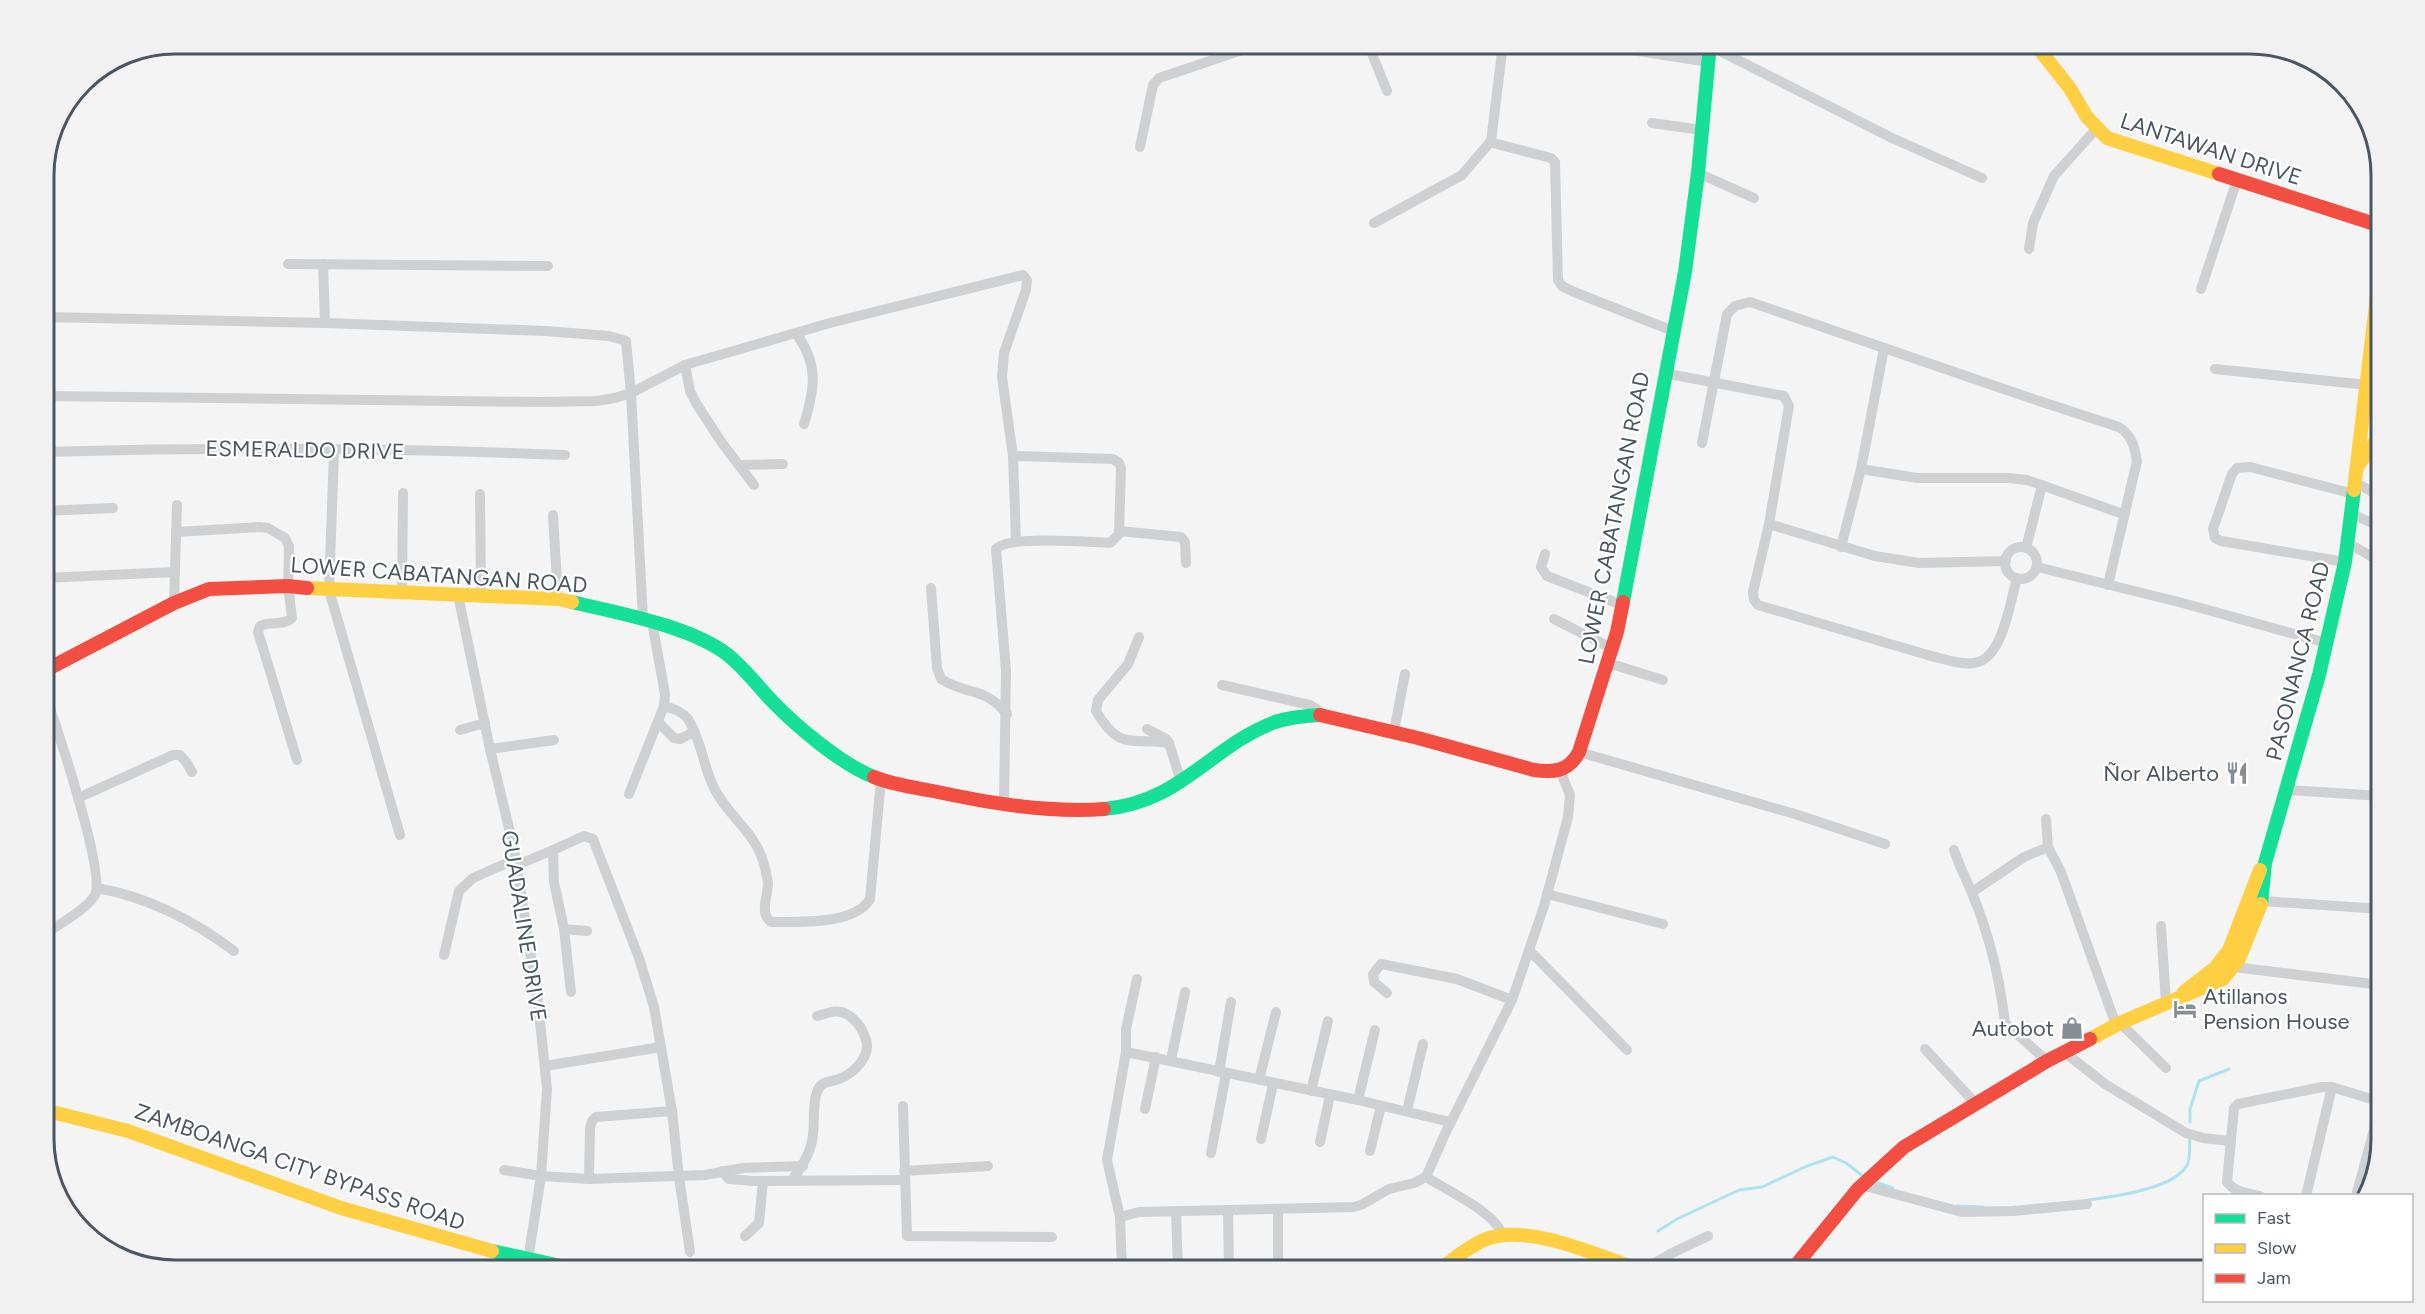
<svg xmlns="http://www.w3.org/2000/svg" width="2425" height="1314" font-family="Figtree,sans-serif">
<rect width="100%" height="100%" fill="#f4f4f4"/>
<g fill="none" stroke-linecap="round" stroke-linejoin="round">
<!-- stream -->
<g stroke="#aee2f0" stroke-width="3">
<path d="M 2190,1122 L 2190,1109 L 2199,1081 L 2229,1069"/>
<path d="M 1875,1182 L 1893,1188"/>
<path d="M 2088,1200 C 2112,1197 2175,1189 2187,1165 C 2191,1158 2189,1145 2190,1137"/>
<path d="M 1957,1206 L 1983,1207"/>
<path d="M 1658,1231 L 1677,1219 L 1739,1190 L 1762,1187 L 1807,1166 L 1833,1157 L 1846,1163 L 1863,1176"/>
</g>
<!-- street -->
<g stroke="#ced0d2" stroke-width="10">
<path d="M 1368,44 L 1387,91"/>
<path d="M 1503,44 L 1491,141 L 1493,143 L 1551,158 L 1555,162 L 1558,280 L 1562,286 L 1574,292 L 1673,331"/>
<path d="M 1593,44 L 1709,62"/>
<path d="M 1710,46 L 1892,138 L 1982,178"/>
<path d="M 1652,123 L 1702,130"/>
<path d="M 1140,147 L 1153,85 L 1159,78 L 1260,44"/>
<path d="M 1698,173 L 1754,198"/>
<path d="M 1374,223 L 1462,175 L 1491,141"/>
<path d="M 2029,249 L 2033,223 L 2054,176 L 2096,129"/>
<path d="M 288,264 L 548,266"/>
<path d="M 323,264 L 325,323"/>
<path d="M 2201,289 L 2237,180"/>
<path d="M 44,317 L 325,323 L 546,331 L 609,336 L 626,341 L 631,393 L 643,619"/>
<path d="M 796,333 C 819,365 815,388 804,424"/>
<path d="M 685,365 L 690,391 L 696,403 L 722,443 L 754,485"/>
<path d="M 2215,369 L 2368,385"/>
<path d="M 1664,373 L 1784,396 L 1789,406 L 1769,524 L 1753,592 L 1754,600 L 1758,605 L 1931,656 C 1945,659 1960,665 1974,663 C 2003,660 2010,601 2017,578"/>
<path d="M 44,396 L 541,402 L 596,401 L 615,398 L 631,393 L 685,365 L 830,323 L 1023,275 L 1027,280 L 1026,290 L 1004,353 L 1002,377 L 1013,456 L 1016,541"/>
<path d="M 1702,443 L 1727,314 L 1735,306 L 1750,302 L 2033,399 L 2119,427 C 2132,436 2134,445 2137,461 L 2108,585"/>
<path d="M 334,451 L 329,590 L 400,835"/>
<path d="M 44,452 C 217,447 392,448 565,455"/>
<path d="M 739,465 L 783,464"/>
<path d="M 1861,469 L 1917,478 L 2009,478 L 2027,480 L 2123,514"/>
<path d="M 2355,482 L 2381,497"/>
<path d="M 480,494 L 481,596"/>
<path d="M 44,511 L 113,508"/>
<path d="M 2352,514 L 2381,527"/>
<path d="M 553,515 L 558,599"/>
<path d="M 1769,524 L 1875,556 L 1919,563 L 2006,561"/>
<path d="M 1119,531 L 1181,537 L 1185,542 L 1186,563"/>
<path d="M 176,532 L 259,527 L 268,528 L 285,538 L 289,546 L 288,586 L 292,618 C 284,626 271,621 260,626 L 258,632 L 297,760"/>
<path d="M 2348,543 L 2381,562"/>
<path d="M 1841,547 L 1861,469 L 1884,348"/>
<circle cx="2021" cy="563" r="16"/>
<path d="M 2026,548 L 2042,485"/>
<path d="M 1545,554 L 1541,567 L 1547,576 L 1622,605"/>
<path d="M 2345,562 L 2221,541 L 2215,538 L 2213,529 L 2232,474 L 2237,468 L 2250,467 L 2354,494"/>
<path d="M 2037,567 L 2179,602 L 2327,643"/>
<path d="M 44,578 L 175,572"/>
<path d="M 931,588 L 937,668 L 941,679 C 968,696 984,686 1007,714"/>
<path d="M 402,593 L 403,493"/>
<path d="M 458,595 L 490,749 L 514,849 L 538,1002 L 547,1089 L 541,1176 L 528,1260"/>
<path d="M 174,603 L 177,505"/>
<path d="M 1554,619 L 1613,649"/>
<path d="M 1139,637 L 1128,664 L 1098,700 L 1096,711 C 1120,752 1131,737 1169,743"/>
<path d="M 1608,663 L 1663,680"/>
<path d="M 1222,685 L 1310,705 L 1318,710 L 1320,715"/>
<path d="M 44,691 C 55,722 106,873 95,895 C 88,908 56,927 44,934"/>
<path d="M 664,706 C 673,709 682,711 688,719 C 701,739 703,766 714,788 C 727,815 754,831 763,861 C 765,867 767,876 768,883 C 768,896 759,913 771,922 C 798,922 855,925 870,899 L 881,780"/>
<path d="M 659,723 L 674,738 L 680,739 L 694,732"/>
<path d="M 1147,729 L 1166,739 L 1169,743 L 1181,782"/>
<path d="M 460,730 L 485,723"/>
<path d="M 1394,731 L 1405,674"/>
<path d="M 490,749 L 554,740"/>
<path d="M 1579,752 L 1795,814 L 1885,844"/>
<path d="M 2288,790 L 2381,796"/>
<path d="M 629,794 L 664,706 L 665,694 L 652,622"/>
<path d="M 78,798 L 173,755 L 180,755 L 187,763 L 192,772"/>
<path d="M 1004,803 L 1006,671 L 996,549 C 1009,535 1088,542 1110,543 L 1119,534 L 1121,468 L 1119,463 L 1113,459 L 1013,456"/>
<path d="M 2046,819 L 2048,847 L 2061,872 L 2116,1025"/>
<path d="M 553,850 L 584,836 L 593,839 L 639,958 L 654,1007 L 672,1111 L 679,1177 L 690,1252"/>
<path d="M 1954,850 C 1959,865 1966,879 1972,893 C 1989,934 2000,980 2005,1023 L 2047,1061"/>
<path d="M 517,865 L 553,850 L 554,882 L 564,929 L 587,931"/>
<path d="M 97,888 C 148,897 193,920 234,951"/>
<path d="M 1972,892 L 2024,857 L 2048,847"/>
<path d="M 1547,894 L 1663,924"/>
<path d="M 2262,901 L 2381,909"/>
<path d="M 2161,926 L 2166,1003"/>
<path d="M 564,929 L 571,992"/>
<path d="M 1530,951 L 1627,1050"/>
<path d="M 444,955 L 459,891 L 473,878 L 516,859"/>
<path d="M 2234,967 L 2381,985"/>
<path d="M 1137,979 L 1126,1029 L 1126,1052 L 1358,1100 L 1450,1122"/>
<path d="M 1387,993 L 1374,982 L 1373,974 L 1381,964 L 1457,979 L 1512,1000"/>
<path d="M 2120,1023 L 2166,1068"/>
<path d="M 1925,1049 L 1976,1104"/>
<path d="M 2064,1052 L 2105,1084 L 2186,1133 L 2203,1138 L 2230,1141"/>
<path d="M 1171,1060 L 1185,992"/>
<path d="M 545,1066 L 661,1047"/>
<path d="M 1219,1072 L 1231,1002"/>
<path d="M 1259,1080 L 1276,1012"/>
<path d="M 1311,1091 L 1328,1021"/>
<path d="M 1358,1100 L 1375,1030"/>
<path d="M 903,1106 L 907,1236 L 1052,1237"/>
<path d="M 1145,1109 L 1156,1057"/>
<path d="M 1407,1111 L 1423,1044"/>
<path d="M 1261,1139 L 1273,1084"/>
<path d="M 1320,1142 L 1330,1095"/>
<path d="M 1370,1151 L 1381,1106"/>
<path d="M 1211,1153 L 1226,1074"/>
<path d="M 504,1170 L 541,1176 L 589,1179 L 705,1175 L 743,1168 L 803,1166"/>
<path d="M 722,1171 L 729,1179 L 753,1181 L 904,1180"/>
<path d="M 904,1171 L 988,1166"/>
<path d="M 1426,1177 C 1445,1189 1498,1214 1502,1235"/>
<path d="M 589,1179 L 590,1128 L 592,1121 L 596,1117 L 672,1111"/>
<path d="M 792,1180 C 802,1167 812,1151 813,1134 C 815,1120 812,1105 817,1092 C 821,1080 829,1083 839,1079 C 855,1073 873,1054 865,1037 C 862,1028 856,1020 848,1015 C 838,1008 828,1013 817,1016"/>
<path d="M 1861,1185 L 1962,1212 L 2013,1211 L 2087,1204"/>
<path d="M 2260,1196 C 2248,1193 2235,1193 2227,1182 L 2234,1108 L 2238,1104 L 2322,1087 L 2332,1087 L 2381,1102"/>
<path d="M 2306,1196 L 2332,1087"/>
<path d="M 2356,1196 L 2381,1104"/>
<path d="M 1278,1209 L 1278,1265"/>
<path d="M 1228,1210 L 1229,1268"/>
<path d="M 1176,1212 L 1178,1270"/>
<path d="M 1120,1217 L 1139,1212 L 1353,1207 L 1361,1205 L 1389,1189 L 1414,1183 L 1426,1177 L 1444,1136 L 1512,1000 L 1544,906 L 1568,817 L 1570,795 L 1560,770"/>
<path d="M 745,1236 L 759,1223 L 763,1181"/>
<path d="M 1122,1270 L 1120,1217 L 1107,1160 L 1126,1052"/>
<path d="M 1599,1270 L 1601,1257"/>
<path d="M 1643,1270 L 1670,1254 L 1708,1236"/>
</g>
<!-- fast -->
<g stroke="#16e098" stroke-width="14">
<path d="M 572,602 C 618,613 691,626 728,655 C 744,668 758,686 772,701 C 796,726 842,765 874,777"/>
<path d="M 1623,602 L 1685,272 L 1698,173 L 1710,44"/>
<path d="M 1104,809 C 1180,803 1211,746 1275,722 C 1290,717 1304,716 1320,715"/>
<path d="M 2261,904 L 2265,863 L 2319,675 L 2345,562 L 2354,490"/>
<path d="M 492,1251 L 579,1270"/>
</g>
<!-- slow -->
<g stroke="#ffcf43" stroke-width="14">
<path d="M 2035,44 L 2069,87 L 2087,117 L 2107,138 L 2219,174"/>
<path d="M 2359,464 L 2381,434"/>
<path d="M 2354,490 L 2381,262"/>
<path d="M 307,588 L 558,599 L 572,602"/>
<path d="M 2184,992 L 2215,968 L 2229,950 L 2260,870"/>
<path d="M 2090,1039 L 2120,1023 L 2223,979 L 2239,959 L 2261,904"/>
<path d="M 44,1110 L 128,1131 L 341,1208 L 492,1251"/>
<path d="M 1439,1270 C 1454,1259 1469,1246 1486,1239 C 1528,1223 1599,1256 1640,1270"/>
</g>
<!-- jam -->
<g stroke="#f24e42" stroke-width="14">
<path d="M 2219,174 L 2381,226"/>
<path d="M 44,671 L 174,603 L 209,589 L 288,586 L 307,588"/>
<path d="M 1320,715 L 1418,738 L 1534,770 C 1554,773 1569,771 1579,752 L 1617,632 L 1623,602"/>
<path d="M 874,777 C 893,785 914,787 933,791 C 989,803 1047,813 1104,809"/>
<path d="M 1792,1270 L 1858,1189 L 1904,1147 L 2047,1061 L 2090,1039"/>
</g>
</g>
<!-- icons -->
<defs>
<g id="restaurant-bare" transform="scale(1.8)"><path d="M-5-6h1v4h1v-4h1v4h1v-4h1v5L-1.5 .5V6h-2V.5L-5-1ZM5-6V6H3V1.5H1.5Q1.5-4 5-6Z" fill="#868d94" stroke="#fff" stroke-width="2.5" paint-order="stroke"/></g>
<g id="hotel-bare" transform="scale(1.8)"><path d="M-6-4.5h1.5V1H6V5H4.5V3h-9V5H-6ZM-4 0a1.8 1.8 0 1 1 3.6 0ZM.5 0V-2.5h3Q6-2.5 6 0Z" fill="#868d94" stroke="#fff" stroke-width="2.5" paint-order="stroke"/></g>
<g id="shop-bare" transform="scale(1.8)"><path d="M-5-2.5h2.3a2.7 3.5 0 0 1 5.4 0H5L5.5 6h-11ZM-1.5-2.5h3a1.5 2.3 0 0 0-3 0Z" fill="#868d94" stroke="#fff" stroke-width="2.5" paint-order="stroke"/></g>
</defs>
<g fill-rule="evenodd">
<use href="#restaurant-bare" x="2237" y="773"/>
<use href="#hotel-bare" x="2185" y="1009"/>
<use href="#shop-bare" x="2072" y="1028"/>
</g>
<g text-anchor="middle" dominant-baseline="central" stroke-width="4.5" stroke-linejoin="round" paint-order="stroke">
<!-- street labels -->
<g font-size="22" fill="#4a5661" stroke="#fff">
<text transform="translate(2211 149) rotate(18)">LANTAWAN DRIVE</text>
<text transform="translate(305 450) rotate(1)">ESMERALDO DRIVE</text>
<text transform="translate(1614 518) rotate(-79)">LOWER CABATANGAN ROAD</text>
<text transform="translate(439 575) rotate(4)">LOWER CABATANGAN ROAD</text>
<text transform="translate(2298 661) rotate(-76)">PASONANCA ROAD</text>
<text transform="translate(524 926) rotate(81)">GUADALINE DRIVE</text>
<text transform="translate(300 1167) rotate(19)">ZAMBOANGA CITY BYPASS ROAD</text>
</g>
<!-- poi labels -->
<g font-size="22" fill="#4a5661" stroke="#fff" text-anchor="end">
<text x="2219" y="773">Ñor Alberto</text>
<text x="2203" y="996" text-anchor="start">Atillanos<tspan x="2203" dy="25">Pension House</tspan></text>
<text x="2054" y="1028">Autobot</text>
</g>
</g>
<!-- crop -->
<path d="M0 0H2425V1314H0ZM175 54H2250A121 121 0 0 1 2371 175V1139A121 121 0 0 1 2250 1260H175A121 121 0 0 1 54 1139V175A121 121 0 0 1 175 54Z" fill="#f1f1f2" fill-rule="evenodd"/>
<path fill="none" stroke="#4a5661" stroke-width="3" d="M175 54H2250A121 121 0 0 1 2371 175V1139A121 121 0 0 1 2250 1260H175A121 121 0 0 1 54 1139V175A121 121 0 0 1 175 54Z"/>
<!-- legend -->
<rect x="2203" y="1194" width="210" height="108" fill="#ffffff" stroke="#b7bbc0" stroke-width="1.5"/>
<rect x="2215" y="1214" width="30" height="9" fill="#16e098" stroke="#b7bbc0" stroke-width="1.5"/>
<text x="2257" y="1224" font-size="18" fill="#4a5661">Fast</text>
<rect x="2215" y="1244" width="30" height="9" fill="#ffcf43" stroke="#b7bbc0" stroke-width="1.5"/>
<text x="2257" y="1254" font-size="18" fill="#4a5661">Slow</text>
<rect x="2215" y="1274" width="30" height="9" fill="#f24e42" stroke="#b7bbc0" stroke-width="1.5"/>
<text x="2257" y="1284" font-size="18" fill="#4a5661">Jam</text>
</svg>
